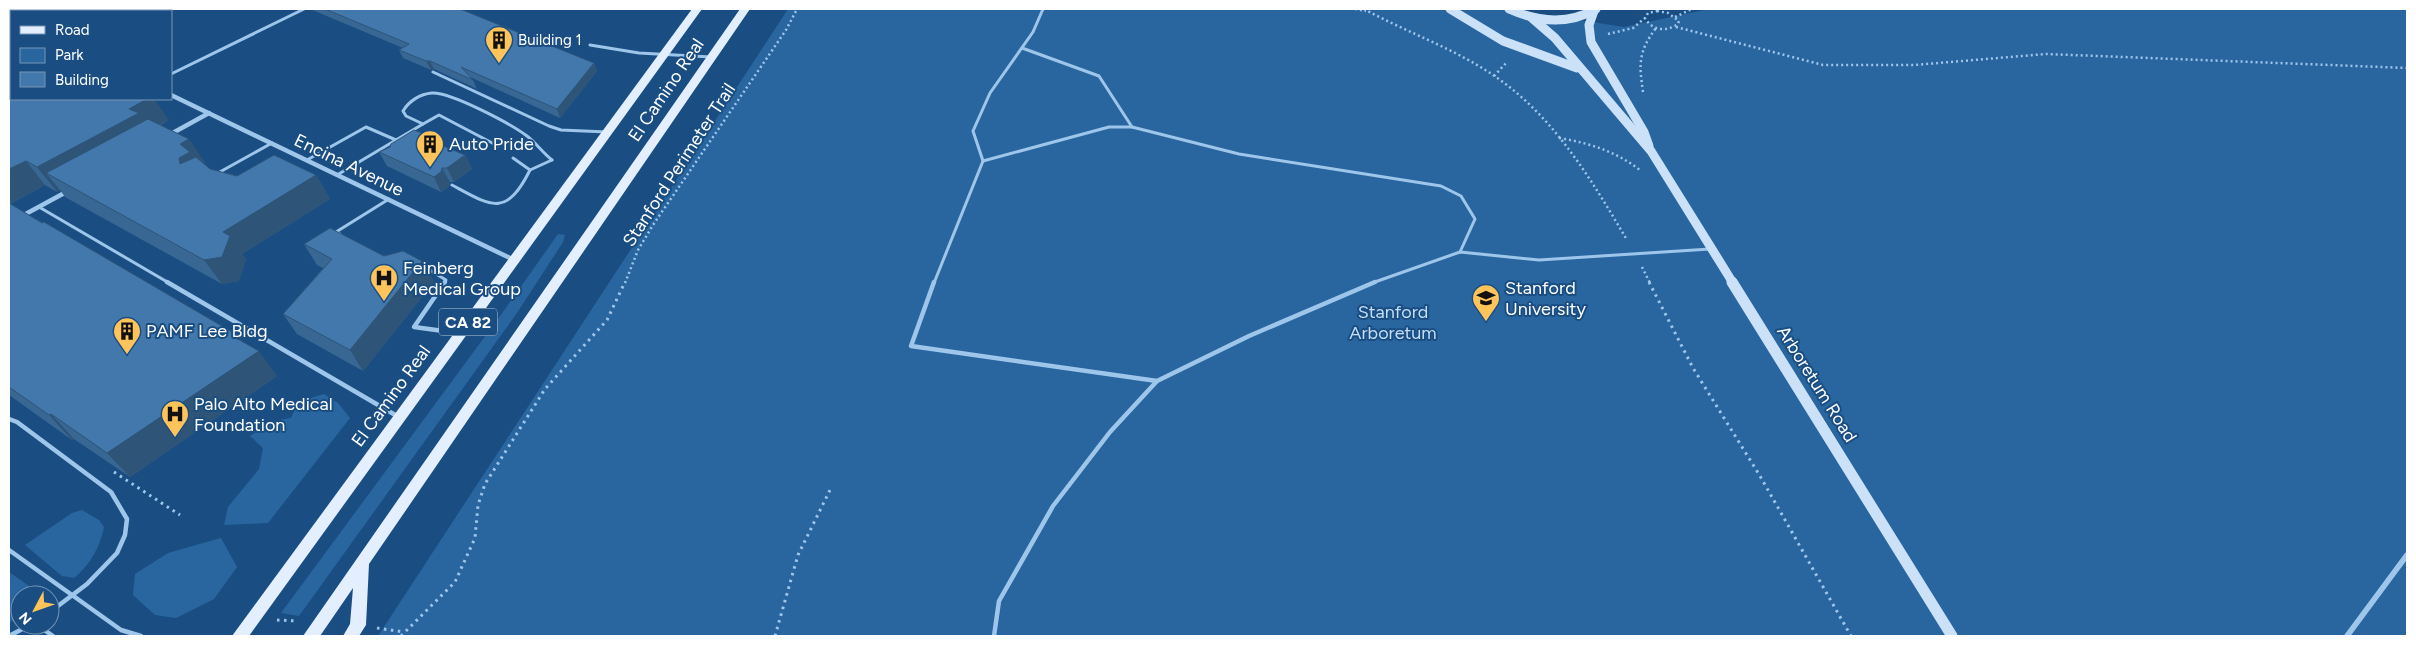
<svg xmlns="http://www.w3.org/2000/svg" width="2416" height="645" font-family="Figtree,sans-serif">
<rect width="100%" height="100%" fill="#1a4e83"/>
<!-- green -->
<g fill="#2966a0">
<path d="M 788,9 L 1507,9 L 1624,27 L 1709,9 L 2407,9 L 2407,636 L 378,636 Z"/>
<path d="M 558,234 L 565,235 L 563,242 L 517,313 L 299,616 L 281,613 L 503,312 Z"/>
<path d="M 324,394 L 338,403 L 350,418 L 268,523 L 224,525 L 228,507 L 259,469 L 263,448 L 250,436 L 273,421 L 291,418 L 298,402 Z"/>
<path d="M 82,510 L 99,520 L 104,527 C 100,547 90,565 74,578 L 62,576 L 25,545 L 72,513 Z"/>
<path d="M 221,538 L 237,567 L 214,599 L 176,618 L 155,615 L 133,595 L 135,574 L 168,553 Z"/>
<path d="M 9,572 L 29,586 L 32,595 L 20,595 L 20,616 L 9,623 Z"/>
</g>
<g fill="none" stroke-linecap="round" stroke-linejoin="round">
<!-- path-far1 -->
<g stroke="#9ec6eb" stroke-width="2.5" stroke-dasharray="2 3" stroke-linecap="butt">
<path d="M 1355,9 L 1366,11"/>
<path d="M 1364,9 C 1406,32 1453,48 1493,75 C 1553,115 1591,179 1627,240"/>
<path d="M 1657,11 L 1668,13 L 1679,21 L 1678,24 C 1667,32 1652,31 1645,18 L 1648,13 Z"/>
<path d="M 1675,17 L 1692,9"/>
<path d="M 1676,27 L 1823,65 L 1914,65 L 2046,54 L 2407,68"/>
<path d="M 1608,34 L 1633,28 L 1645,18"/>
<path d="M 1494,76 L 1507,62"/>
<path d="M 1643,92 C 1639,64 1638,52 1656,28"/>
<path d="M 1559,138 C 1589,143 1615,151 1640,170"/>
<path d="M 1642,267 L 1650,283"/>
<path d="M 625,283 L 638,250 L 653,225 L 786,30 L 797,9"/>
</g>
<!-- path -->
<g stroke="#9ec6eb" stroke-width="3" stroke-dasharray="2.5 4.5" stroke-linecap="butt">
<path d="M 1649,282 L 1693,368 L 1760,476 L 1851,636"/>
<path d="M 114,472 L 180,515"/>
<path d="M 277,620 L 296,621"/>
<path d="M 377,628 L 404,632"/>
<path d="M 401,636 L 455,582 L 475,538 L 478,505 L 485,484 L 545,389 L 607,320 L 625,282"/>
<path d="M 775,636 L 798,555 L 830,490"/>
</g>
<!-- service-far1 -->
<g stroke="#9ec6eb" stroke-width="3">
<path d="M 590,45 L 639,53 L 711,57"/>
<path d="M 1022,48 L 1099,76 L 1132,127"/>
<path d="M 433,72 L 549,126 L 561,130 L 607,132"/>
<path d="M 171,74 L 304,9"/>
<path d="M 423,124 L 439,115 L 498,146"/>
<path d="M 307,160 L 366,127 L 396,140"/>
<path d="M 983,161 L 1109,127 L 1132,127 L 1239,154 L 1441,186 L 1461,196 L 1475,219 L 1460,252"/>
<path d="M 530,170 L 552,160"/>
<path d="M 218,173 L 272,143"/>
<path d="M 337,175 L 423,124 L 406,116 L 403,111 C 409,101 420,94 432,93 C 451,92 511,124 527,136 C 536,143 543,153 552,160"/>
<path d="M 452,185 C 491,206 506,218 530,170 L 513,158"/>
<path d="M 39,207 L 169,283"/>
<path d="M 340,234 L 336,232 L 389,199"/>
<path d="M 423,266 L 446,280 L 444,283"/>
<path d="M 934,283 L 983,161 L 973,131 L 990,93 L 1033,32 L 1043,9"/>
<path d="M 1372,283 L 1460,252 L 1539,260 L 1710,249"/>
</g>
<!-- service -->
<g stroke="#9ec6eb" stroke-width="4.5">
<path d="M 167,282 L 397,416"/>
<path d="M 445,282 L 414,327 L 458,333"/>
<path d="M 934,282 L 911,346 L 1157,381"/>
<path d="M 9,419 L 17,422 L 111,492 L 127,519 L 125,535 L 117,553 L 87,584 L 50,612"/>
<path d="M 9,550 L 121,630 L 141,636"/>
<path d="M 37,625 L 53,636"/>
<path d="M 9,636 L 30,625"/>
<path d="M 994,636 L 999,601 L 1053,506 L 1110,432 L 1157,381 L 1249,336 L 1375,282"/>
</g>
<!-- minor-far1 -->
<g stroke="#9ec6eb" stroke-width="4.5">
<path d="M 9,18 L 11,19"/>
<path d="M 171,95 L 514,260"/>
<path d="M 169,135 L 209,113"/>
<path d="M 22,216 L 68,191"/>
</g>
<!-- minor -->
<path stroke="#9ec6eb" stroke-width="5.5" d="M 2347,636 L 2407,555"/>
<!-- secondary-far1 -->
<g stroke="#cae1f8" stroke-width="9">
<path d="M 1450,9 L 1503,41 L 1577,68"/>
<path d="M 1509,9 C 1538,22 1568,25 1596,9"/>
<path d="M 1594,11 L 1589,25 L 1591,42 L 1644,132 L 1649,146"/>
<path d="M 1532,18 L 1555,38 L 1651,151 L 1733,283"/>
</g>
<!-- secondary -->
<path stroke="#cae1f8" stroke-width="11" d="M 1732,282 L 1952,636"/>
<!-- primary -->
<g fill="#e3efff" fill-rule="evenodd">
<path d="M 692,9 L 702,9 L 249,636 L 232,636 Z"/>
<path d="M 740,9 L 750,9 L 369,564 L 366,625 L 359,636 L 343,636 L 350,624 L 353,588 L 320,636 L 303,636 Z"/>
</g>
</g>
<!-- wall -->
<g fill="#396794">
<path d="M 310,9 L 460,9 L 594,63 L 597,71 L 560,118 L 470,77 L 473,80 L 477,89 L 434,69 L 431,70 L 403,58 L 399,50 L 403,48 Z"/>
<path d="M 9,45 L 11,99 L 169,120 L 161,125 L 205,162 L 203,163 L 210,169 L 237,176 L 316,175 L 330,199 L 242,254 L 246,259 L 239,281 L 222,284 L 65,197 L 60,190 L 57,192 L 45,185 L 10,204 L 239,336 L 242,341 L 277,376 L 130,477 L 74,439 L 72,440 L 9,395 Z"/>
<path d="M 431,142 L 465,155 L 472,169 L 454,182 L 450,182 L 449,186 L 441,192 L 387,166 L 379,152 Z"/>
<path d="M 304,244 L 422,261 L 434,282 L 363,371 L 297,334 L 283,314 L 323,268 L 317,265 Z"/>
</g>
<!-- shaded-wall -->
<g fill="#2e5478">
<path d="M 426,61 L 430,61 L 434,69 L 431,70 Z"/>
<path d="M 594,63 L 597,71 L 560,118 L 557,109 Z"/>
<path d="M 147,99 L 154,99 L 169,120 L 150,130 L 46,173 L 60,190 L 57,192 L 37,167 L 129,109 Z"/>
<path d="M 189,139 L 205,162 L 199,165 L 180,164 L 179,158 L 180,144 Z"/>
<path d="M 465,155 L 472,169 L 454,182 L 447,168 Z"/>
<path d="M 26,161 L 45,185 L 9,204 L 9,169 Z"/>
<path d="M 442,168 L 450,182 L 449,186 L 441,192 L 434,177 Z"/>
<path d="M 316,175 L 330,199 L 242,254 L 246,259 L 239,281 L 222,284 L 204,260 L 223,232 Z"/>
<path d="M 422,261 L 434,282 L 363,371 L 350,350 Z"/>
<path d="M 239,336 L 253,355 L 259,351 L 277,376 L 130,477 L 107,453 Z"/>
<path d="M 51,414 L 74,439 L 72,440 L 49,415 Z"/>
</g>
<!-- building -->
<g fill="#4278ac" stroke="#2e5478">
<path d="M 325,9 L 460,9 L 594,63 L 557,109 L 461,67 L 473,80 L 430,61 L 426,61 L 399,50 L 409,44 Z"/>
<path d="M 9,45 L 11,46 L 11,99 L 147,99 L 129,109 L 139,113 L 37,167 L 26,161 L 9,169 Z"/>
<path d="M 148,119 L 189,139 L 180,144 L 190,152 L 179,158 L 180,164 L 196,157 L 210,169 L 237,176 L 274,155 L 316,175 L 223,232 L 230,236 L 222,257 L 204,260 L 46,173 Z"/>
<path d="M 414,130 L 429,136 L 431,141 L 465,155 L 447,168 L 442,168 L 441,172 L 434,177 L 379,152 L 390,147 L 391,144 Z"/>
<path d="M 9,203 L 42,223 L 44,222 L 239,336 L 236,338 L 259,351 L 107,453 L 51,414 L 49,415 L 9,387 Z"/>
<path d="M 330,228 L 384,256 L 403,251 L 422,261 L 350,350 L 283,314 L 332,259 L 304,244 Z"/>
</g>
<!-- icons -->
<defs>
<g id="building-pin" transform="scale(1.4375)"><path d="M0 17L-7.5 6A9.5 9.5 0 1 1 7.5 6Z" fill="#fec45a" stroke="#1a4e83"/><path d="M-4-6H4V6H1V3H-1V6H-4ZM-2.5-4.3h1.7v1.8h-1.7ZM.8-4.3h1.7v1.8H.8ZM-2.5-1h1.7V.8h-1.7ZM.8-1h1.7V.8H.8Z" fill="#111"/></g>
<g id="hospital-pin" transform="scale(1.4375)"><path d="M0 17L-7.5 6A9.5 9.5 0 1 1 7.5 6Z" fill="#fec45a" stroke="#1a4e83"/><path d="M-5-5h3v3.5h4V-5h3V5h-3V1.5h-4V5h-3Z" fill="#111"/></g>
<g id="university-pin" transform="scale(1.4375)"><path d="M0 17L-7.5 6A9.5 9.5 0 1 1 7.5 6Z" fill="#fec45a" stroke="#1a4e83"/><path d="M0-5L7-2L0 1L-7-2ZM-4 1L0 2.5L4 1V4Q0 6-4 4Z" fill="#111"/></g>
</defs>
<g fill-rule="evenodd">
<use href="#building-pin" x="499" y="40"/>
<use href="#building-pin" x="430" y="144"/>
<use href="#hospital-pin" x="384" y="278"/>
<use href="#university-pin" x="1486" y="298"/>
<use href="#building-pin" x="127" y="331"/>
<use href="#hospital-pin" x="175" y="414"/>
</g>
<g text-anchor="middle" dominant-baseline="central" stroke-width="4" stroke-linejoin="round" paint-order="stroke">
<!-- far-poi labels -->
<g font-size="15" fill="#fff" stroke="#1a4e83" text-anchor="start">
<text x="518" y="40">Building 1</text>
</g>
<!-- shield labels -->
<rect fill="#1a4e83" stroke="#bacada" stroke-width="1" x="439" y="308.5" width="58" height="27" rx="4"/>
<g font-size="16" font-weight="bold" fill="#fff">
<text x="468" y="322">CA 82</text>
</g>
<!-- street labels -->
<g font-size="18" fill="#fff" stroke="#1a4e83">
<text transform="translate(666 90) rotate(-56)">El Camino Real</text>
<text transform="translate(349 165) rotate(26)">Encina Avenue</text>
<text transform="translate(679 165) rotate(-57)">Stanford Perimeter Trail</text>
<text transform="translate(1817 384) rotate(58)">Arboretum Road</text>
<text transform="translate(391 396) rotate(-54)">El Camino Real</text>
</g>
<!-- poi labels -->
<g font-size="18" fill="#fff" stroke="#1a4e83" text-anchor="start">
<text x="449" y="144">Auto Pride</text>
<text x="403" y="268">Feinberg<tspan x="403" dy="21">Medical Group</tspan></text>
<text x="1505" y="288">Stanford<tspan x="1505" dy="21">University</tspan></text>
<text x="146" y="331">PAMF Lee Bldg</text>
<text x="194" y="404">Palo Alto Medical<tspan x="194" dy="21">Foundation</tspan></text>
</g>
<!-- park labels -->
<g font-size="18" fill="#c3dff8" stroke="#1a4e83">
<text x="1393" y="312">Stanford<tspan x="1393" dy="21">Arboretum</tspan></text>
</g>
</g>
<!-- border -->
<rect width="2416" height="645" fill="none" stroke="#ffffff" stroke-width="20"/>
<!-- legend -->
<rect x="10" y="10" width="162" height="90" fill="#1a4e83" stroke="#7695b5"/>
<rect x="20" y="26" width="25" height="8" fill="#e3efff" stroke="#7695b5"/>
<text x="55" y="35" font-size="15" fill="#ffffff">Road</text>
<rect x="20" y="48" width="25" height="15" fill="#2966a0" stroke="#7695b5"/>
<text x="55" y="60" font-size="15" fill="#ffffff">Park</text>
<rect x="20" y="72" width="25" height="15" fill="#4278ac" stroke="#7695b5"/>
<text x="55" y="85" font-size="15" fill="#ffffff">Building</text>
<!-- north arrow -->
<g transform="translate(35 610) rotate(229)"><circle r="24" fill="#1a4e83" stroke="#7695b5"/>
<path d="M0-4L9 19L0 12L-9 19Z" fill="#fec45a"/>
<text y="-8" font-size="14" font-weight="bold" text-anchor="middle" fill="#ffffff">N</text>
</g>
</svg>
